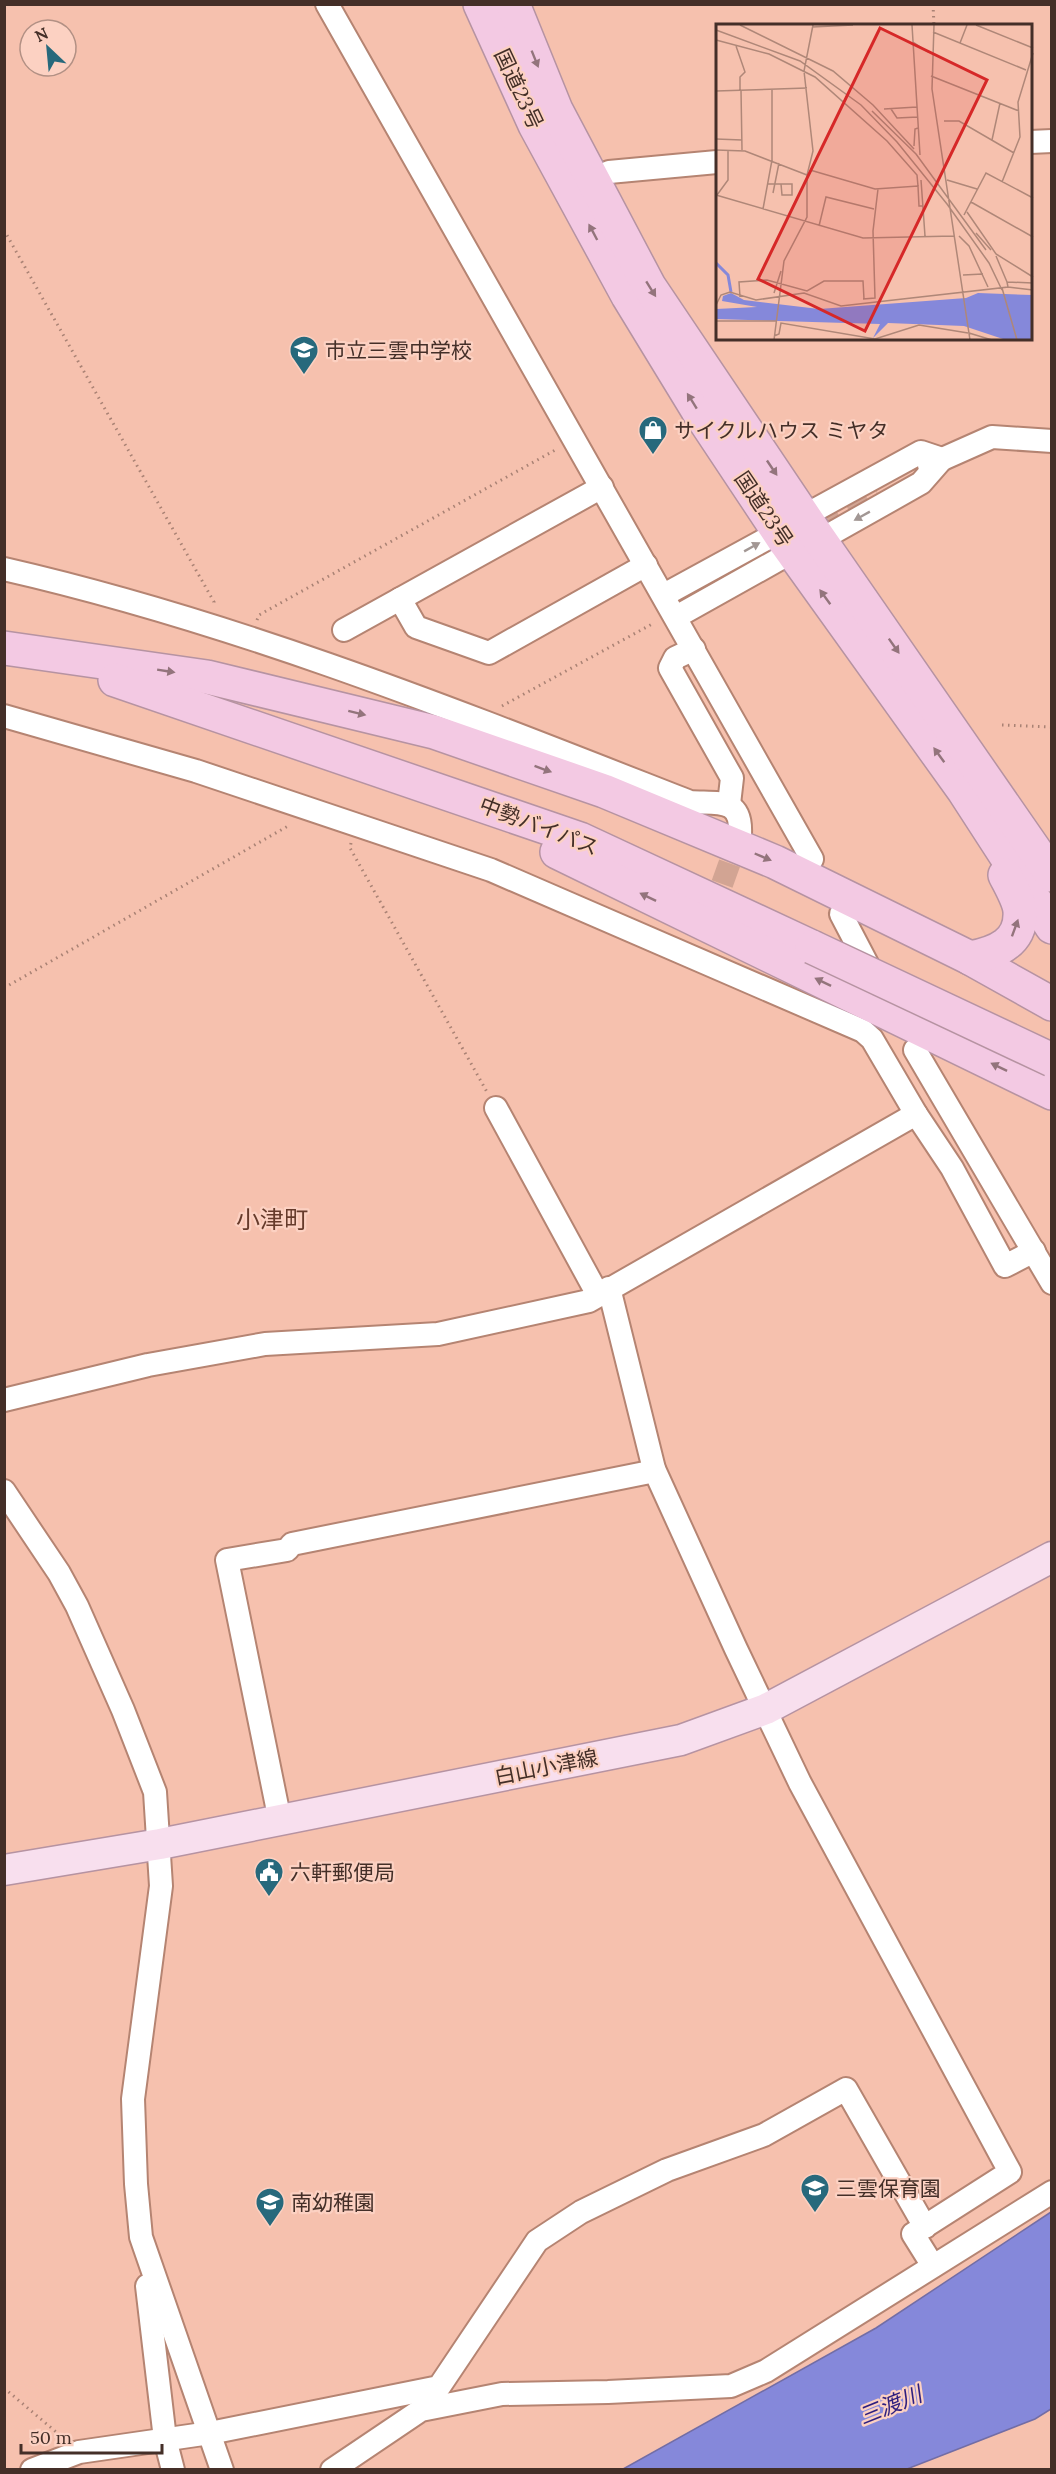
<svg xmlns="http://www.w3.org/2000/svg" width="1056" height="2474" font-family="Lora,'Noto Sans JP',serif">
<rect width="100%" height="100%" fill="#f6c1ae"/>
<!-- water -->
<path fill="#8588da" stroke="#726da5" stroke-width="1.5" d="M 1051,2212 L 1051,2409 L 1035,2419 L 907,2469 L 623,2469 L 876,2328 Z"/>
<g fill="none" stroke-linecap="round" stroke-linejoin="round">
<!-- minor-tunnel -->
<g stroke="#d2a493" stroke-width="22" stroke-dasharray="22 11" stroke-linecap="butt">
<path d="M 732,572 L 877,492"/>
<path d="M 711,915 L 740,834"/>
</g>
<!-- minor casing -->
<g stroke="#b58472" stroke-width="26">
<g id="minor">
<path d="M 327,4 L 812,859"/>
<path d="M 1030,142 L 1052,141"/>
<path d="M 593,180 L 609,172 L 717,162"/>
<path d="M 929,465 L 992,437 L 1052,441"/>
<path d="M 804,516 L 921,452 L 942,459 L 921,483 L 820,540"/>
<path d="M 4,569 C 240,623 465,714 690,802 C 718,804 742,797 740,834"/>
<path d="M 664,595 L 779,532"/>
<path d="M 400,599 L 416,627 L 489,653 L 646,565"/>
<path d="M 676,617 L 792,552"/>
<path d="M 344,630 L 602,487"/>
<path d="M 694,649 L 675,658 L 670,668 L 732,778 L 729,804"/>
<path d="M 4,716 L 196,771 L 491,870 L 863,1031 L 872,1039 L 916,1114"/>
<path d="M 841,914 L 875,979"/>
<path d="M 915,1050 L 1052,1283"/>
<path d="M 496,1108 L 598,1295"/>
<path d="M 609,1288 L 654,1469 L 736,1649 L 800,1783 L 1010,2172 L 913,2234 L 933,2266"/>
<path d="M 4,1400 L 148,1365 L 265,1344 L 438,1334 L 589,1301 L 916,1114 L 952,1168 L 1005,1266 L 1034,1251"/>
<path d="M 4,1491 L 59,1573 L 77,1606 L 123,1710 L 155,1792 L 161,1886 L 133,2099 L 136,2184 L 141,2237 L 222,2470"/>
<path d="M 280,1821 L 227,1560 L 287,1550 L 292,1544 L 645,1473 L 654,1469"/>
<path d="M 147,2286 L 165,2439 L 173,2470"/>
<path d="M 32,2470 L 79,2452 L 210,2433 L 439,2387 L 537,2241 L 581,2212 L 667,2170 L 764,2135 L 846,2089 L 925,2227"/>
<path d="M 332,2470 L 421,2410 L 502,2394 L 608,2392 L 731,2386 L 766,2371 L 1052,2192"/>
</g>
</g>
<!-- major casing -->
<g stroke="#b693a2" stroke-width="33">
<path id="major" d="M 4,1870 L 160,1844 L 681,1740 L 766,1709 L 1052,1557"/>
</g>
<!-- highway casing -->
<g stroke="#b693a2" stroke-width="36">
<g id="highway">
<path d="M 480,4 L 535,125 L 628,296 L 697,409 L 786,543 L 964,791 L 1052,927"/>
<path d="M 513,4 L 556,110 L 649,286 L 813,530 L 1052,875"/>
<path d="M 4,648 L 207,677 L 434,732 L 604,791 L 775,862 L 970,958 L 1052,1004"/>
<path d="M 115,680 L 580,839 L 812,947"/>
<path d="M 557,852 L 1052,1093"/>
<path d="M 970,958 C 996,953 1022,943 1020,911 C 1019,900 1010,885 1005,875"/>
</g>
</g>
<!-- path -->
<g stroke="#a98274" stroke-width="3" stroke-dasharray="1.5 4.5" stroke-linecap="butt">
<path d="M 933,4 L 934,26"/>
<path d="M 4,230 L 214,602 L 213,605"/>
<path d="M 257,620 L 259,615 L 557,449"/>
<path d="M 502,706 L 654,623"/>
<path d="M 1002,725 L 1052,727"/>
<path d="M 351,843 L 350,848 L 487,1092"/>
<path d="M 4,988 L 288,826"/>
<path d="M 4,2388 L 62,2437"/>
</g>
<!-- minor -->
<use href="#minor" stroke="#fff" stroke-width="22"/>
<!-- major -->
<use href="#major" stroke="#f8dfee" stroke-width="30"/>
<!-- highway -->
<use href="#highway" stroke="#f3c9e3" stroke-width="33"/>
<!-- highway-bridge casing -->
<g stroke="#b693a2" stroke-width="36" stroke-linecap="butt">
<path id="highway-bridge" d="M 812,947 L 1052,1060"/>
</g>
<!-- highway-bridge -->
<use href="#highway-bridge" stroke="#f3c9e3" stroke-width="33"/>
</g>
<!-- one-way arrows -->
<defs><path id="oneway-solid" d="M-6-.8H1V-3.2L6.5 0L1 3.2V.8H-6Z" transform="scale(1.5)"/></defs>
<g fill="#93747c">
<use href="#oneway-solid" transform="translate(535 59) rotate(68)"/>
<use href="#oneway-solid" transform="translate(593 232) rotate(-118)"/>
<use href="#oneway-solid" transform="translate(651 289) rotate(58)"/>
<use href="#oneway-solid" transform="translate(692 401) rotate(-122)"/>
<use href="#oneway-solid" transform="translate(772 468) rotate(56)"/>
<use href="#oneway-solid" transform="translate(825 597) rotate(-126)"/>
<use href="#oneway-solid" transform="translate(894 646) rotate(55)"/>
<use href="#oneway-solid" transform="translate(166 671) rotate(9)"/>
<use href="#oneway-solid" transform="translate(357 713) rotate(14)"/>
<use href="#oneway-solid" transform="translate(939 755) rotate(-126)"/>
<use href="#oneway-solid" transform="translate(543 769) rotate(20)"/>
<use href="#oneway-solid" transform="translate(763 857) rotate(23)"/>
<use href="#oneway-solid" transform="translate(648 897) rotate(-154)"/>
<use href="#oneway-solid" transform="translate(1015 928) rotate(-70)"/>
<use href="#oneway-solid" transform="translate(823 982) rotate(-154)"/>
<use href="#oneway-solid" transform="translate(999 1067) rotate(-154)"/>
</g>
<g fill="#a29794">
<use href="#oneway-solid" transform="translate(862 516) rotate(151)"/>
<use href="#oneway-solid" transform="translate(752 547) rotate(-29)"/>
</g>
<!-- icons -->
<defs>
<g id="school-pin" transform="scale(1.5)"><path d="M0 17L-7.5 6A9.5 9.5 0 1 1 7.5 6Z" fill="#27697c" stroke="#fcd1c2"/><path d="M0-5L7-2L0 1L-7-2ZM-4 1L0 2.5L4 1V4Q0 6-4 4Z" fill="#fff"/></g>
<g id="shop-pin" transform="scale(1.5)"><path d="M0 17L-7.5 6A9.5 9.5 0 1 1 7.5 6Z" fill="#27697c" stroke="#fcd1c2"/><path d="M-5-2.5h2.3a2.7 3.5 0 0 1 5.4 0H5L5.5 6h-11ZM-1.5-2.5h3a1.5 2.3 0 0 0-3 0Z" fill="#fff"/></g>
<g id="civic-pin" transform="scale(1.5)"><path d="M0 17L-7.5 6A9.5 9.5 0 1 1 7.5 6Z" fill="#27697c" stroke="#fcd1c2"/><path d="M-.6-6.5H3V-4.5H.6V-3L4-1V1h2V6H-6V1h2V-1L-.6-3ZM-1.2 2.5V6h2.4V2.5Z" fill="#fff"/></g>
</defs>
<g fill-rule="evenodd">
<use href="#school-pin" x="304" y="350"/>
<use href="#shop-pin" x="653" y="430"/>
<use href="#civic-pin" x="269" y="1872"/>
<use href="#school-pin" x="815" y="2188"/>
<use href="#school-pin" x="270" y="2202"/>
</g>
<g text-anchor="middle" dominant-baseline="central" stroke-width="4.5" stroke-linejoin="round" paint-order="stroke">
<!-- street labels -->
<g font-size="21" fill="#442f28" stroke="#fcd1c2">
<text transform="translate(519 89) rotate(65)">国道23号</text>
<text transform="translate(764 509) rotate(56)">国道23号</text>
<text transform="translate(539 826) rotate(21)">中勢バイパス</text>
<text transform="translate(546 1767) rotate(-11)">白山小津線</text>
</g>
<!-- poi labels -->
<g font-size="21" fill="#442f28" stroke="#fcd1c2" text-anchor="start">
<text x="325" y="350">市立三雲中学校</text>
<text x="674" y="430">サイクルハウス ミヤタ</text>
<text x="290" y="1872">六軒郵便局</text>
<text x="836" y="2188">三雲保育園</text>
<text x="291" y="2202">南幼稚園</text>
</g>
<!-- water labels -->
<g font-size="22" font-style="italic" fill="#2e1f7f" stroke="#fcd1c2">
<text transform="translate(890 2405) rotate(-22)">三渡川</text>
</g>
<!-- quarter labels -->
<g font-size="24" fill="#663b2b" stroke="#fcd1c2">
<text x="272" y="1219">小津町</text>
</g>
</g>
<!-- overview -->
<g transform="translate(716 24)">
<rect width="316" height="316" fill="#f6c1ae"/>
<path d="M 15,269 L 28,276 L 103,285 L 250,274 L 262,269 L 316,271 L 316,316 L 290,316 L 248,302 L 172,299 L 157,314 L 164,300 L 0,295 L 0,285 L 41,283 L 6,277 L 7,272 Z" fill="#8588da"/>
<path fill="none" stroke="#8588da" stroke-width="3" d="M 0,239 L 12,251 L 15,268"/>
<path fill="none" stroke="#af8778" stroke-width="1.5" d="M 24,1 L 117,47 L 157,81 L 198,125M 196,1 L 204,131M 218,1 L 216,65 L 254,316M 260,1 L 317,24M 96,3 L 137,1M 0,6 L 84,37 L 145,81 L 181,118 L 231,180 L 273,239 L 286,266M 217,8 L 310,46M 0,16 L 53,30 L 99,53 L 171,117 L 201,151 L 202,162M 197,18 L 212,28M 244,19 L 251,1M 20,22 L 29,48 L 24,53 L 24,66M 215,52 L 303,87M 25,66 L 26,126M 0,67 L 91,64M 168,85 L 201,83M 175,85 L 181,94 L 202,93M 156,87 L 200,130 L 270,226M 228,97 L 243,97 L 298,129M 0,115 L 26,116M 276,116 L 284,79M 198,122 L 199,105 L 202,104M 0,126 L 29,127 L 91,151M 94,146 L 159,165 L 202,162 L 203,182 L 207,182M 205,156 L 209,212M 231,156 L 261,165M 286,158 L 304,113 L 302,78 L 317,29M 52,160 L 76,160 L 76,171 L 66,171 L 65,160M 57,169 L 63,139M 0,171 L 147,214 L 238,212M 1,171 L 12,156 L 12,127M 255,178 L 317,213M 47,185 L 56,136 L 56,66M 251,188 L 280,230 L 317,253M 248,191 L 270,149 L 317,174M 103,202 L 110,173 L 158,185M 260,209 L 275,226M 243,212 L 253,222 L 272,263M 280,232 L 291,258M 247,251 L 267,250M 291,258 L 317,259M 292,263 L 317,266M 286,264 L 301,316M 58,269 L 65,247M 24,273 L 23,258 L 51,256 L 91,267 L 108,257 L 147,257 L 148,275M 147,275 L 159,274 L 157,207 L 162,165M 0,281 L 5,271 L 14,268 L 40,276 L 88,269 L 125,282 L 292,263 L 291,258M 0,297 L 60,297M 253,309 L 276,316M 58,312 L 63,310 L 65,299 L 159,315 L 203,301 L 252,309M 58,316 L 68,237 L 91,193 L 91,151 L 97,127 L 88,47 L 97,1"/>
<path fill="#d62828" fill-opacity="0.15" stroke="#d62828" stroke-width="3" d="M 164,4 L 271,56 L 149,307 L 42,255 Z"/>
<rect width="316" height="316" fill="none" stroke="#442f28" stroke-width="3"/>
</g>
<!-- border -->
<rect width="1056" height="2474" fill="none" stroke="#442f28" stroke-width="12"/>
<!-- north arrow -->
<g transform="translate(48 48) rotate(334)"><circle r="28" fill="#fcd1c2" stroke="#b29084" stroke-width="1.5"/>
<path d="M0-4.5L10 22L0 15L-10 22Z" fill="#27697c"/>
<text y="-9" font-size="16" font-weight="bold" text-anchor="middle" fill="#442f28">N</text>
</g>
<!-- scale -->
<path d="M21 2444v9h141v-9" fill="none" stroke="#442f28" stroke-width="3"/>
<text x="30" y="2444" font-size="18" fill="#442f28" stroke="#fcd1c2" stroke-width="4.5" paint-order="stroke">50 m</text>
</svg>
